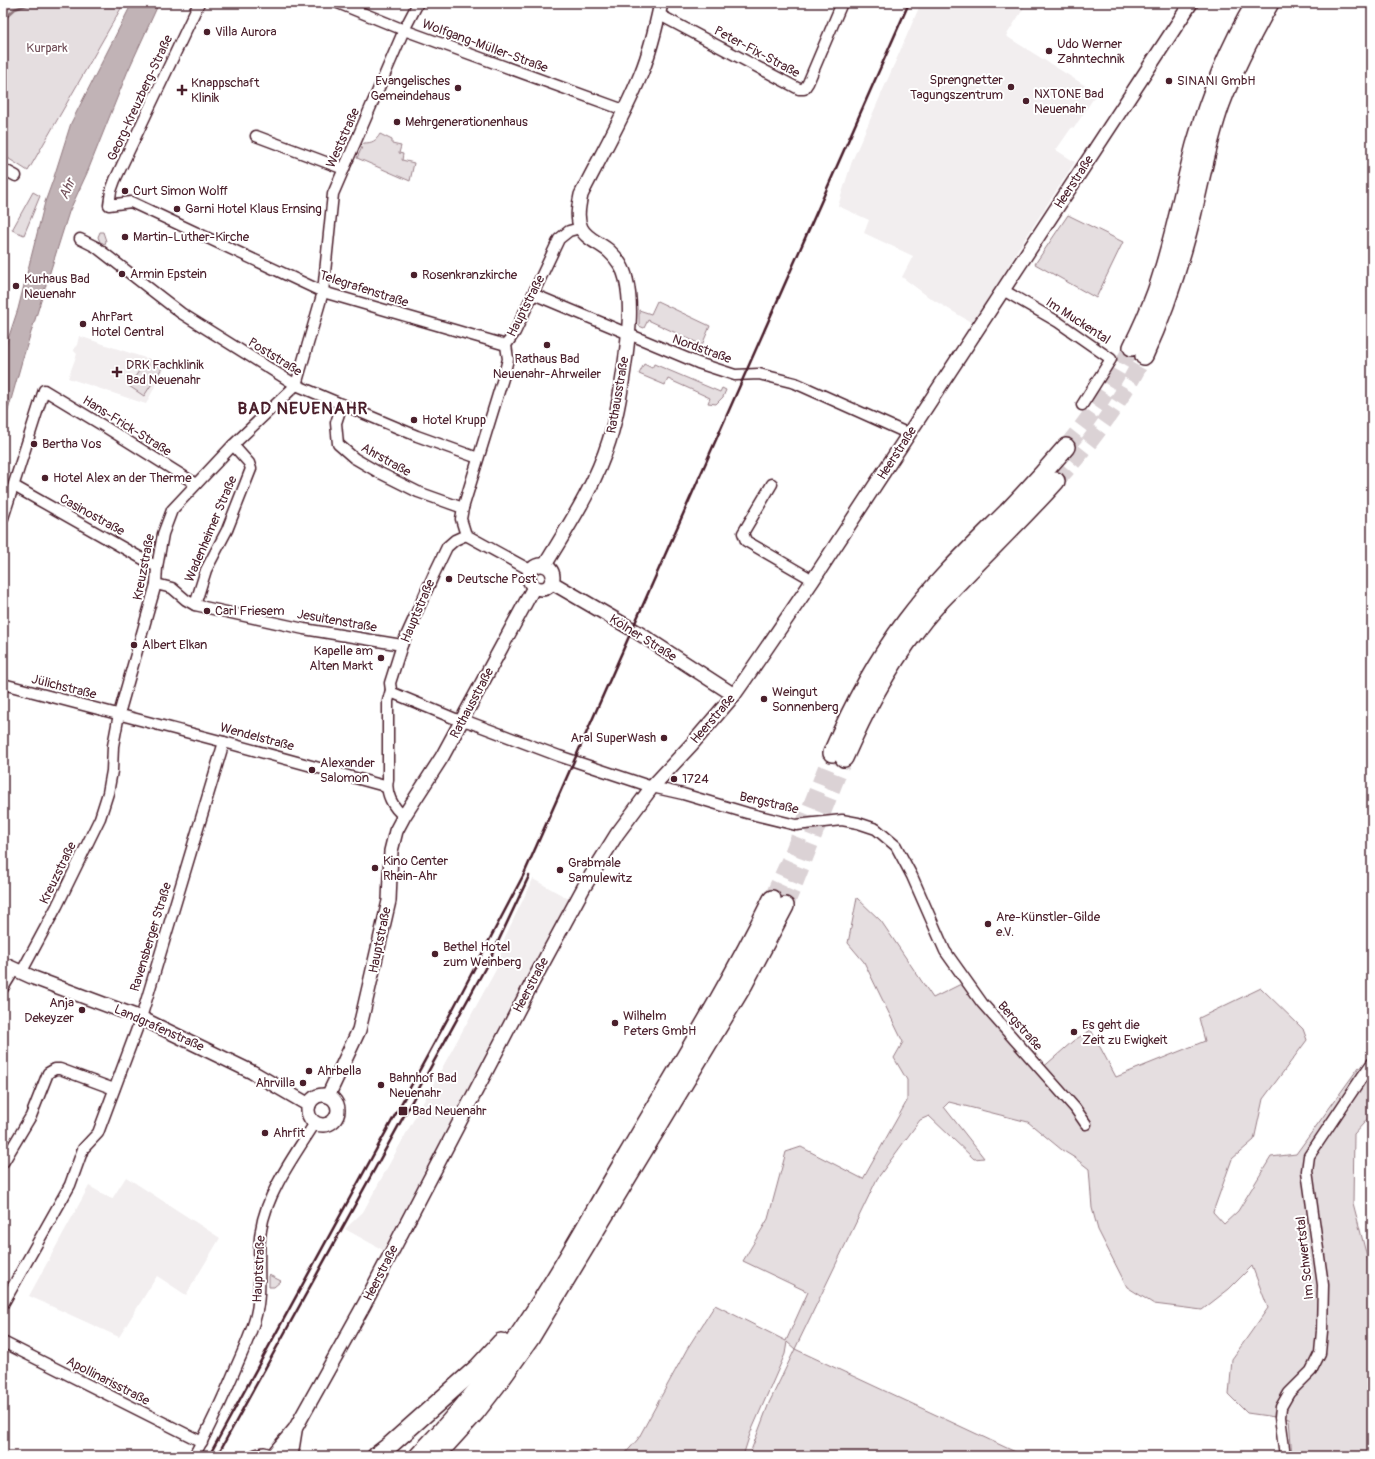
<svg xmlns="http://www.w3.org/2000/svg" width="1375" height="1459" font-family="Pangolin,sans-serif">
<rect width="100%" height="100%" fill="#fff"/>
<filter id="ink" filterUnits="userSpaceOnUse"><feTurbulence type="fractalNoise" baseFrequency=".025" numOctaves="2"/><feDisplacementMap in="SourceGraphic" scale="8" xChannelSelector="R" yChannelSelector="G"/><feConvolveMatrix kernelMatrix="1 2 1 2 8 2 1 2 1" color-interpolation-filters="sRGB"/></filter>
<g filter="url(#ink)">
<!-- built -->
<g fill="#f2eeef">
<path d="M 921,3 L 1027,3 L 1006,36 L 1097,93 L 1074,128 L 1072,127 L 1056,150 L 1075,162 L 1017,251 L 974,324 L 930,298 L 902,277 L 913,256 L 864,233 L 869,220 L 838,206 L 852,161 Z"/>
<path d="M 79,336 L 166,365 L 146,404 L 68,378 L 77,354 L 74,351 L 74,348 L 77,345 Z"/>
<path d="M 533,879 L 569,899 L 383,1250 L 345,1229 L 363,1212 L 497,968 L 505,937 Z"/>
<path d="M 126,1177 L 220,1238 L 186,1295 L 157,1276 L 119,1337 L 29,1296 L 89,1186 L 112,1199 Z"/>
</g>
<!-- green -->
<g fill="#e5dee0" stroke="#987e86">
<path d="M 3,3 L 124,3 L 28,171 L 3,155 Z"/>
<path d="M 380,134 L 392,140 L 392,144 L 401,146 L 399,153 L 403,154 L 402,160 L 414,163 L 410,181 L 357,158 L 364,143 C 372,143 376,141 380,134 Z"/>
<path d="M 33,192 L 40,196 L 24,235 L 12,230 Z"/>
<path d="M 1068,215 L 1123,242 L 1096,298 L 1035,264 Z"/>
<path d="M 100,232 L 103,232 L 106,241 L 105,244 L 100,242 L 98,237 Z"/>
<path d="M 657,301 L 710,326 L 702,345 L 648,320 L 644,328 L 639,326 L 639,310 L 651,314 Z"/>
<path d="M 147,359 L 162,368 L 144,396 L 129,386 Z"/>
<path d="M 644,364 L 652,368 L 654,364 L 720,392 L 722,388 L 726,390 L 723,397 L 716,404 L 708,403 L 710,398 L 668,379 L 665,385 L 639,374 Z"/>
<path d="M 857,898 L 881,921 L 933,998 L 963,983 L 1039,1071 L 1073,1041 L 1091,1030 L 1116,1077 L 1205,1041 L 1199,1018 L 1261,988 L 1303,1029 L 1307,1040 L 1263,1099 L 1254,1140 L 1232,1159 L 1213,1212 L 1224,1224 L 1238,1211 L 1271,1157 L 1296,1154 L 1359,1067 L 1370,1075 L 1372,1074 L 1372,1114 L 1354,1134 L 1353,1203 L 1372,1276 L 1372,1456 L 1292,1456 L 1289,1419 L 1247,1413 L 1229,1395 L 1232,1359 L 1268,1308 L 1252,1266 L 1229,1289 L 1202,1310 L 1154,1304 L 1127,1287 L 1098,1230 L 1092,1208 L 1089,1169 L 1075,1158 L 1062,1150 L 1028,1122 L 949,1102 L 944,1107 L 984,1158 L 974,1159 L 929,1116 L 920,1120 L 877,1179 L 795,1349 L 1024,1456 L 749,1456 L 769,1403 L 795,1349 L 787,1342 L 785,1354 L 750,1434 L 743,1456 L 623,1456 L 638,1439 L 687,1349 L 715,1305 L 786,1341 L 808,1292 L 743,1261 L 768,1219 L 786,1152 L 801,1147 L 863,1179 L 907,1101 L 907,1080 L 894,1058 L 903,1042 L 864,962 L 848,943 Z"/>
<path d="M 269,1275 L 281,1281 L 274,1287 L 269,1287 Z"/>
<path d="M 583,1451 L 602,1456 L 573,1456 Z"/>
</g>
<!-- water -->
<path fill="#c1b3b6" stroke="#91787e" d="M 132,3 L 159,3 L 127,73 L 87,173 L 69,212 L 22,361 L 3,428 L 3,354 L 18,309 L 45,202 L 53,180 L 71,123 Z"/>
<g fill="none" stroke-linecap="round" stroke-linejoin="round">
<!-- stream -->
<path stroke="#91787e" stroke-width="2.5" d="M 3,20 L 15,9 L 32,3"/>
<!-- highway-tunnel -->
<g stroke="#dbd2d5" stroke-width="17" stroke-dasharray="17 8" stroke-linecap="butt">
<path d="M 1066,447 C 1092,416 1113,383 1132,347"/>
<path d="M 1056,481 C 1092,442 1119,404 1144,356"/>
<path d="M 772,899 L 792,855 L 832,753"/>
<path d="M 785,906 L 796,880 L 844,758"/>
</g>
<!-- street casing -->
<g stroke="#4a1f2b" stroke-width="13">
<g id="street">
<path d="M 199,3 L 115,180 L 111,191 L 109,205 L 131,202 L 323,292 L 506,345"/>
<path d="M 338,3 L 404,30 L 624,110"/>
<path d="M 658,14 L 799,89 L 804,89 L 808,83 L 842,3"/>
<path d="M 256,136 L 344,169"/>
<path d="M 3,169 L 16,176"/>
<path d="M 80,239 L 96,247 L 181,313 L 296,385 L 417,436 L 478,458"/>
<path d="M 1003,290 L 1058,322 L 1111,359 L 1082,405"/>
<path d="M 533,294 L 698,363 L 735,375 L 759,374 L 795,383 L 909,434"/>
<path d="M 342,404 L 336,423 L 338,444 L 354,458 L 378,472 L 418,492 L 463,508"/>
<path d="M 772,484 L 743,533 L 746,541 L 813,580"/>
<path d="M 14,486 L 157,567"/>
<path d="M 3,518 L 44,390 L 102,425 L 196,484"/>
<path d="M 466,535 L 455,540 L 447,547 L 434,574 L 402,645 L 390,683 L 391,690 L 393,693 L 458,720 L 469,722 L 559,756 L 652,787 L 683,794 L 747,813 L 796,825 L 842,820 L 858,823 L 876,829 L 896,846 L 912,876 L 945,951 L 982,1003 L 1075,1108 L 1086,1124"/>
<path d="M 466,535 L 461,519 L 463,508 L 504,375 L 508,359 L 506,345 L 515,332 L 559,239 L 569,231 L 580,228"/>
<path d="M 466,535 L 530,570"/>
<path d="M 156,584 L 172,588 L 186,600 L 195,605 L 304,629 L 402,645"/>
<path d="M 195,605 L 206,570 L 227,530 L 251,469 L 249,463 L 233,445"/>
<path d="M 3,684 L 224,742 L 381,785 L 387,788"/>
<path d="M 391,690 L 388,701 L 388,780 C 385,793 393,808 404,816"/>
<path d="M 21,973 L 57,906 L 100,818 L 108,793 L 112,771 L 113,746 L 119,714 L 156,584 L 157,567 L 163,534 L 172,510 L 233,445 L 296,385 L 323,292 L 333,194 L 404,30 L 418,3"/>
<path d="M 3,988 L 14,970"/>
<path d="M 3,1163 L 31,1116 L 48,1073 L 55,1069 L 60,1069 L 114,1089"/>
<path d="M 3,1304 L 70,1185 L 83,1149 L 98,1133 L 141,1018 L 224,742"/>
<path d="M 3,1342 L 202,1442"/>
<path d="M 194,1456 C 210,1427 224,1396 237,1365 C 244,1349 252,1332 256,1315 C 263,1287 256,1258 261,1230 C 266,1194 296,1153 315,1123"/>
<path d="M 1285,1456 L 1280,1417 L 1281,1407 L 1289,1393 L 1311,1371 L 1320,1353 L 1322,1331 L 1323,1285 L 1307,1171 L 1309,1156 L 1362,1077 L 1372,1063"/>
</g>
</g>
<!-- secondary casing -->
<g stroke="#4a1f2b" stroke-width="16">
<g id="secondary">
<circle cx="541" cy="577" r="12"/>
<path d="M 545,565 C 569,525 595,486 609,441 C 618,413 622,384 626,355 C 629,331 632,303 626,279 C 624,269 617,258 609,251 C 600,243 586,239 581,228 C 576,218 579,205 581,195 C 601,155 624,116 641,74 C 650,52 656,27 661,3"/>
<path d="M 551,582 L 637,632 L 734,695"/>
<path d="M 3,964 L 34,978 L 141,1018 L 252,1072 L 309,1105"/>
<circle cx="323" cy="1110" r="15"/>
<path d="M 328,1096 L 359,1030 L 363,1013 L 389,901 L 391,851 L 396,831 L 404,816 L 442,757 L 534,587"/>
<path d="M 256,1456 L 264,1454 L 270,1456"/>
<path d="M 272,1456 L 295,1429 L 364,1305 L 531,985 L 584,887 L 617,834 L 652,787 L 692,744 L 734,695 L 746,678 L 813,580 L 1191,3"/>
<path d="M 291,1456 L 295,1431"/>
</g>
</g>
<!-- highway casing -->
<g stroke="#4a1f2b" stroke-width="20">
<g id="highway">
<path d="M 1132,347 C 1141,329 1149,311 1156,292 C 1173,244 1182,194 1195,145 C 1209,96 1229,47 1255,3"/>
<path d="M 1144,356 C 1165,311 1180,264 1192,216 C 1201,179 1208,140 1221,104 C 1234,69 1251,36 1270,3"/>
<path d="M 832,753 C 852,706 876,661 906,621 C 936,581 972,547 1007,512 C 1027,491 1047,469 1066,447"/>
<path d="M 844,758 C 864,713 886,669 917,629 C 927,615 940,601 953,588 C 987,552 1023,518 1056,481"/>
<path d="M 376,1456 L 389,1446 L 478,1367 L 501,1342"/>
<path d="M 418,1456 C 448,1425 476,1392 502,1358 C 549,1295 586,1224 626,1157 C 676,1072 728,988 772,899"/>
<path d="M 436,1456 L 476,1412 L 500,1381 L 530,1339 L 744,984 L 785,906"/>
</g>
</g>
<!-- street -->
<use href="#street" stroke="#fff" stroke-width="10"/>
<!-- secondary -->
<use href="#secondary" stroke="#fff" stroke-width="13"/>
<!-- highway -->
<use href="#highway" stroke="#fff" stroke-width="17"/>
<!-- rail -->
<g stroke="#4a1f2b" stroke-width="2.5">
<path d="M 209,1456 L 454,1007 L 524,874 L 909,3"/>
<path d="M 217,1456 L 489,961 L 529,876"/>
</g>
</g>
</g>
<!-- markers -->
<g fill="#4a1f2b" stroke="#fff" stroke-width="1.5">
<circle cx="207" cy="32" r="4"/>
<circle cx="1049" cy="51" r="4"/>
<circle cx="1169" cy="81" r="4"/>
<circle cx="1011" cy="87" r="4"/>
<circle cx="458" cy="88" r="4"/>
<path d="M180 84h4v4h4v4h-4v4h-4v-4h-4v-4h4z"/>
<circle cx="1026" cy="101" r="4"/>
<circle cx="397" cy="122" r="4"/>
<circle cx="125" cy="191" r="4"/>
<circle cx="177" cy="209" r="4"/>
<circle cx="125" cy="237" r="4"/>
<circle cx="122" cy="274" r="4"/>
<circle cx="414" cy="275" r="4"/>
<circle cx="16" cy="286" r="4"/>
<circle cx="83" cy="324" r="4"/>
<circle cx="547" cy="345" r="4"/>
<path d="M115 366h4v4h4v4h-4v4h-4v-4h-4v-4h4z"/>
<circle cx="414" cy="420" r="4"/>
<circle cx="34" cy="444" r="4"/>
<circle cx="45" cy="478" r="4"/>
<circle cx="449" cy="579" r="4"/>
<circle cx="207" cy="611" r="4"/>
<circle cx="134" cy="645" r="4"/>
<circle cx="381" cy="658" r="4"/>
<circle cx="764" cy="699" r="4"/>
<circle cx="664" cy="738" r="4"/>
<circle cx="312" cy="770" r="4"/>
<circle cx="674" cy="779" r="4"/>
<circle cx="375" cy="868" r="4"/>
<circle cx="560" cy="870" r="4"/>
<circle cx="988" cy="924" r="4"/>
<circle cx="435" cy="954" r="4"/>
<circle cx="82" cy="1010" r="4"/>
<circle cx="615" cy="1023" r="4"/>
<circle cx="1074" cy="1032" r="4"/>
<circle cx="309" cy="1071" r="4"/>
<circle cx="303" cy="1083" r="4"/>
<circle cx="381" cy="1085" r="4"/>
<rect x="398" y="1106" width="10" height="10" rx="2"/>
<circle cx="265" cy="1133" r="4"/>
</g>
<g text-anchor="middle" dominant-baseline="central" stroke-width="4" stroke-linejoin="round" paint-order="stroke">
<!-- poi labels -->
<g font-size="13" fill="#4a1f2b" stroke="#fff" text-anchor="start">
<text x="215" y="32">Villa Aurora</text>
<text x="1057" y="44">Udo Werner<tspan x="1057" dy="15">Zahntechnik</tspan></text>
<text x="1003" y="80" text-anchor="end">Sprengnetter<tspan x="1003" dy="15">Tagungszentrum</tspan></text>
<text x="450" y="81" text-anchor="end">Evangelisches<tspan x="450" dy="15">Gemeindehaus</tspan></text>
<text x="1177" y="81">SINANI GmbH</text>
<text x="191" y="83">Knappschaft<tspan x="191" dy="15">Klinik</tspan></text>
<text x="1034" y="94">NXTONE Bad<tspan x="1034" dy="15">Neuenahr</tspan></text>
<text x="405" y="122">Mehrgenerationenhaus</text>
<text x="133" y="191">Curt Simon Wolff</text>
<text x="185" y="209">Garni Hotel Klaus Ernsing</text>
<text x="133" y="237">Martin-Luther-Kirche</text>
<text x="130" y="274">Armin Epstein</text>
<text x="422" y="275">Rosenkranzkirche</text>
<text x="24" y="279">Kurhaus Bad<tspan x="24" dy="15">Neuenahr</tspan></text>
<text x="91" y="317">AhrPart<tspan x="91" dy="15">Hotel Central</tspan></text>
<text x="547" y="359" text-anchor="middle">Rathaus Bad<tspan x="547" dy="15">Neuenahr-Ahrweiler</tspan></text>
<text x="126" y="365">DRK Fachklinik<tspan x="126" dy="15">Bad Neuenahr</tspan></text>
<text x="422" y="420">Hotel Krupp</text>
<text x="42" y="444">Bertha Vos</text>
<text x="53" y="478">Hotel Alex an der Therme</text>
<text x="457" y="579">Deutsche Post</text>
<text x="215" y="611">Carl Friesem</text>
<text x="142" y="645">Albert Elkan</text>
<text x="373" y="651" text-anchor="end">Kapelle am<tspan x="373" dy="15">Alten Markt</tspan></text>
<text x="772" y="692">Weingut<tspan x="772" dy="15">Sonnenberg</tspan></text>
<text x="656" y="738" text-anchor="end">Aral SuperWash</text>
<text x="320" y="763">Alexander<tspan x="320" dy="15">Salomon</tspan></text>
<text x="682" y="779">1724</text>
<text x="383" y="861">Kino Center<tspan x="383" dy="15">Rhein-Ahr</tspan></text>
<text x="568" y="863">Grabmale<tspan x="568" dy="15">Samulewitz</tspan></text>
<text x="996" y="917">Are-Künstler-Gilde<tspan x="996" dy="15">e.V.</tspan></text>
<text x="443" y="947">Bethel Hotel<tspan x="443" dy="15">zum Weinberg</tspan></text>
<text x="74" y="1003" text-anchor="end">Anja<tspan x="74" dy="15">Dekeyzer</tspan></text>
<text x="623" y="1016">Wilhelm<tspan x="623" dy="15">Peters GmbH</tspan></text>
<text x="1082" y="1025">Es geht die<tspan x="1082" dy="15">Zeit zu Ewigkeit</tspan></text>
<text x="317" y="1071">Ahrbella</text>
<text x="389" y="1078">Bahnhof Bad<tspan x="389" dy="15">Neuenahr</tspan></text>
<text x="295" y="1083" text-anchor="end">Ahrvilla</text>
<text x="412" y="1111">Bad Neuenahr</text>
<text x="273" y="1133">Ahrfit</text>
</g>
<!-- street labels -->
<g font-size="13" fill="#4a1f2b" stroke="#fff">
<text transform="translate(485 46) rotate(20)">Wolfgang-Müller-Straße</text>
<text transform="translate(757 52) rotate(28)">Peter-Fix-Straße</text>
<text transform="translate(140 98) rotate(-65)">Georg-Kreuzberg-Straße</text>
<text transform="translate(343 138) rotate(-66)">Weststraße</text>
<text transform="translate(1074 182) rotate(-57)">Heerstraße</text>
<text transform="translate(364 289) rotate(18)">Telegrafenstraße</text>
<text transform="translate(526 306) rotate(-63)">Hauptstraße</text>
<text transform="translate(1078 321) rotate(33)">Im Muckental</text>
<text transform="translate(702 349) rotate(20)">Nordstraße</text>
<text transform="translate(275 357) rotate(32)">Poststraße</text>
<text transform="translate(618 395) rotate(-80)">Rathausstraße</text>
<text transform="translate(127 426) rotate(32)">Hans-Frick-Straße</text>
<text transform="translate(897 453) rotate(-57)">Heerstraße</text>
<text transform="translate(386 460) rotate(29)">Ahrstraße</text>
<text transform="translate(92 515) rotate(29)">Casinostraße</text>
<text transform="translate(211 529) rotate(-67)">Wadenheimer Straße</text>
<text transform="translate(144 567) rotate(-79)">Kreuzstraße</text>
<text transform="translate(418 611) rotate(-67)">Hauptstraße</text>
<text transform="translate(337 621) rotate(10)">Jesuitenstraße</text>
<text transform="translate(643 638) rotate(32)">Kölner Straße</text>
<text transform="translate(64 687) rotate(14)">Jülichstraße</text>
<text transform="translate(472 703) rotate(-62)">Rathausstraße</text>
<text transform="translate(713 719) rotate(-49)">Heerstraße</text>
<text transform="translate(257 737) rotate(15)">Wendelstraße</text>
<text transform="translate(769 803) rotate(13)">Bergstraße</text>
<text transform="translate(58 873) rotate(-64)">Kreuzstraße</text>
<text transform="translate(151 937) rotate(-73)">Ravensberger Straße</text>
<text transform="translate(380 940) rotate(-78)">Hauptstraße</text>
<text transform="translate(531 985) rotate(-62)">Heerstraße</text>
<text transform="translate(1020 1026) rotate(49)">Bergstraße</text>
<text transform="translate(159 1028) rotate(24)">Landgrafenstraße</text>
<text transform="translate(1305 1258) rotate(-96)">Im Schwertstal</text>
<text transform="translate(259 1269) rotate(-87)">Hauptstraße</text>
<text transform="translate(381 1273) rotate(-63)">Heerstraße</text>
<text transform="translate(108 1381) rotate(27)">Apollinarisstraße</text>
</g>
<!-- park labels -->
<g font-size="13" fill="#714f58" stroke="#fff">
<text x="47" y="48">Kurpark</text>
</g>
<!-- water labels -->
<g font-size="14" font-style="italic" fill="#74535c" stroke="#fff">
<text transform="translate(67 189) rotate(-67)">Ahr</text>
</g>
<!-- district labels -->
<g font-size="17" font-weight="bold" letter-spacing="1" fill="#4a1f2b" stroke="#fff">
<text x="303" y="408">BAD NEUENAHR</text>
</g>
</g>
<!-- margin -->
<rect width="1375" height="1459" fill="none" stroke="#fff" stroke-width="16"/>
<rect x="8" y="8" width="1359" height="1443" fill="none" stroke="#4a1f2b" stroke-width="1.5" filter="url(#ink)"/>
</svg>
